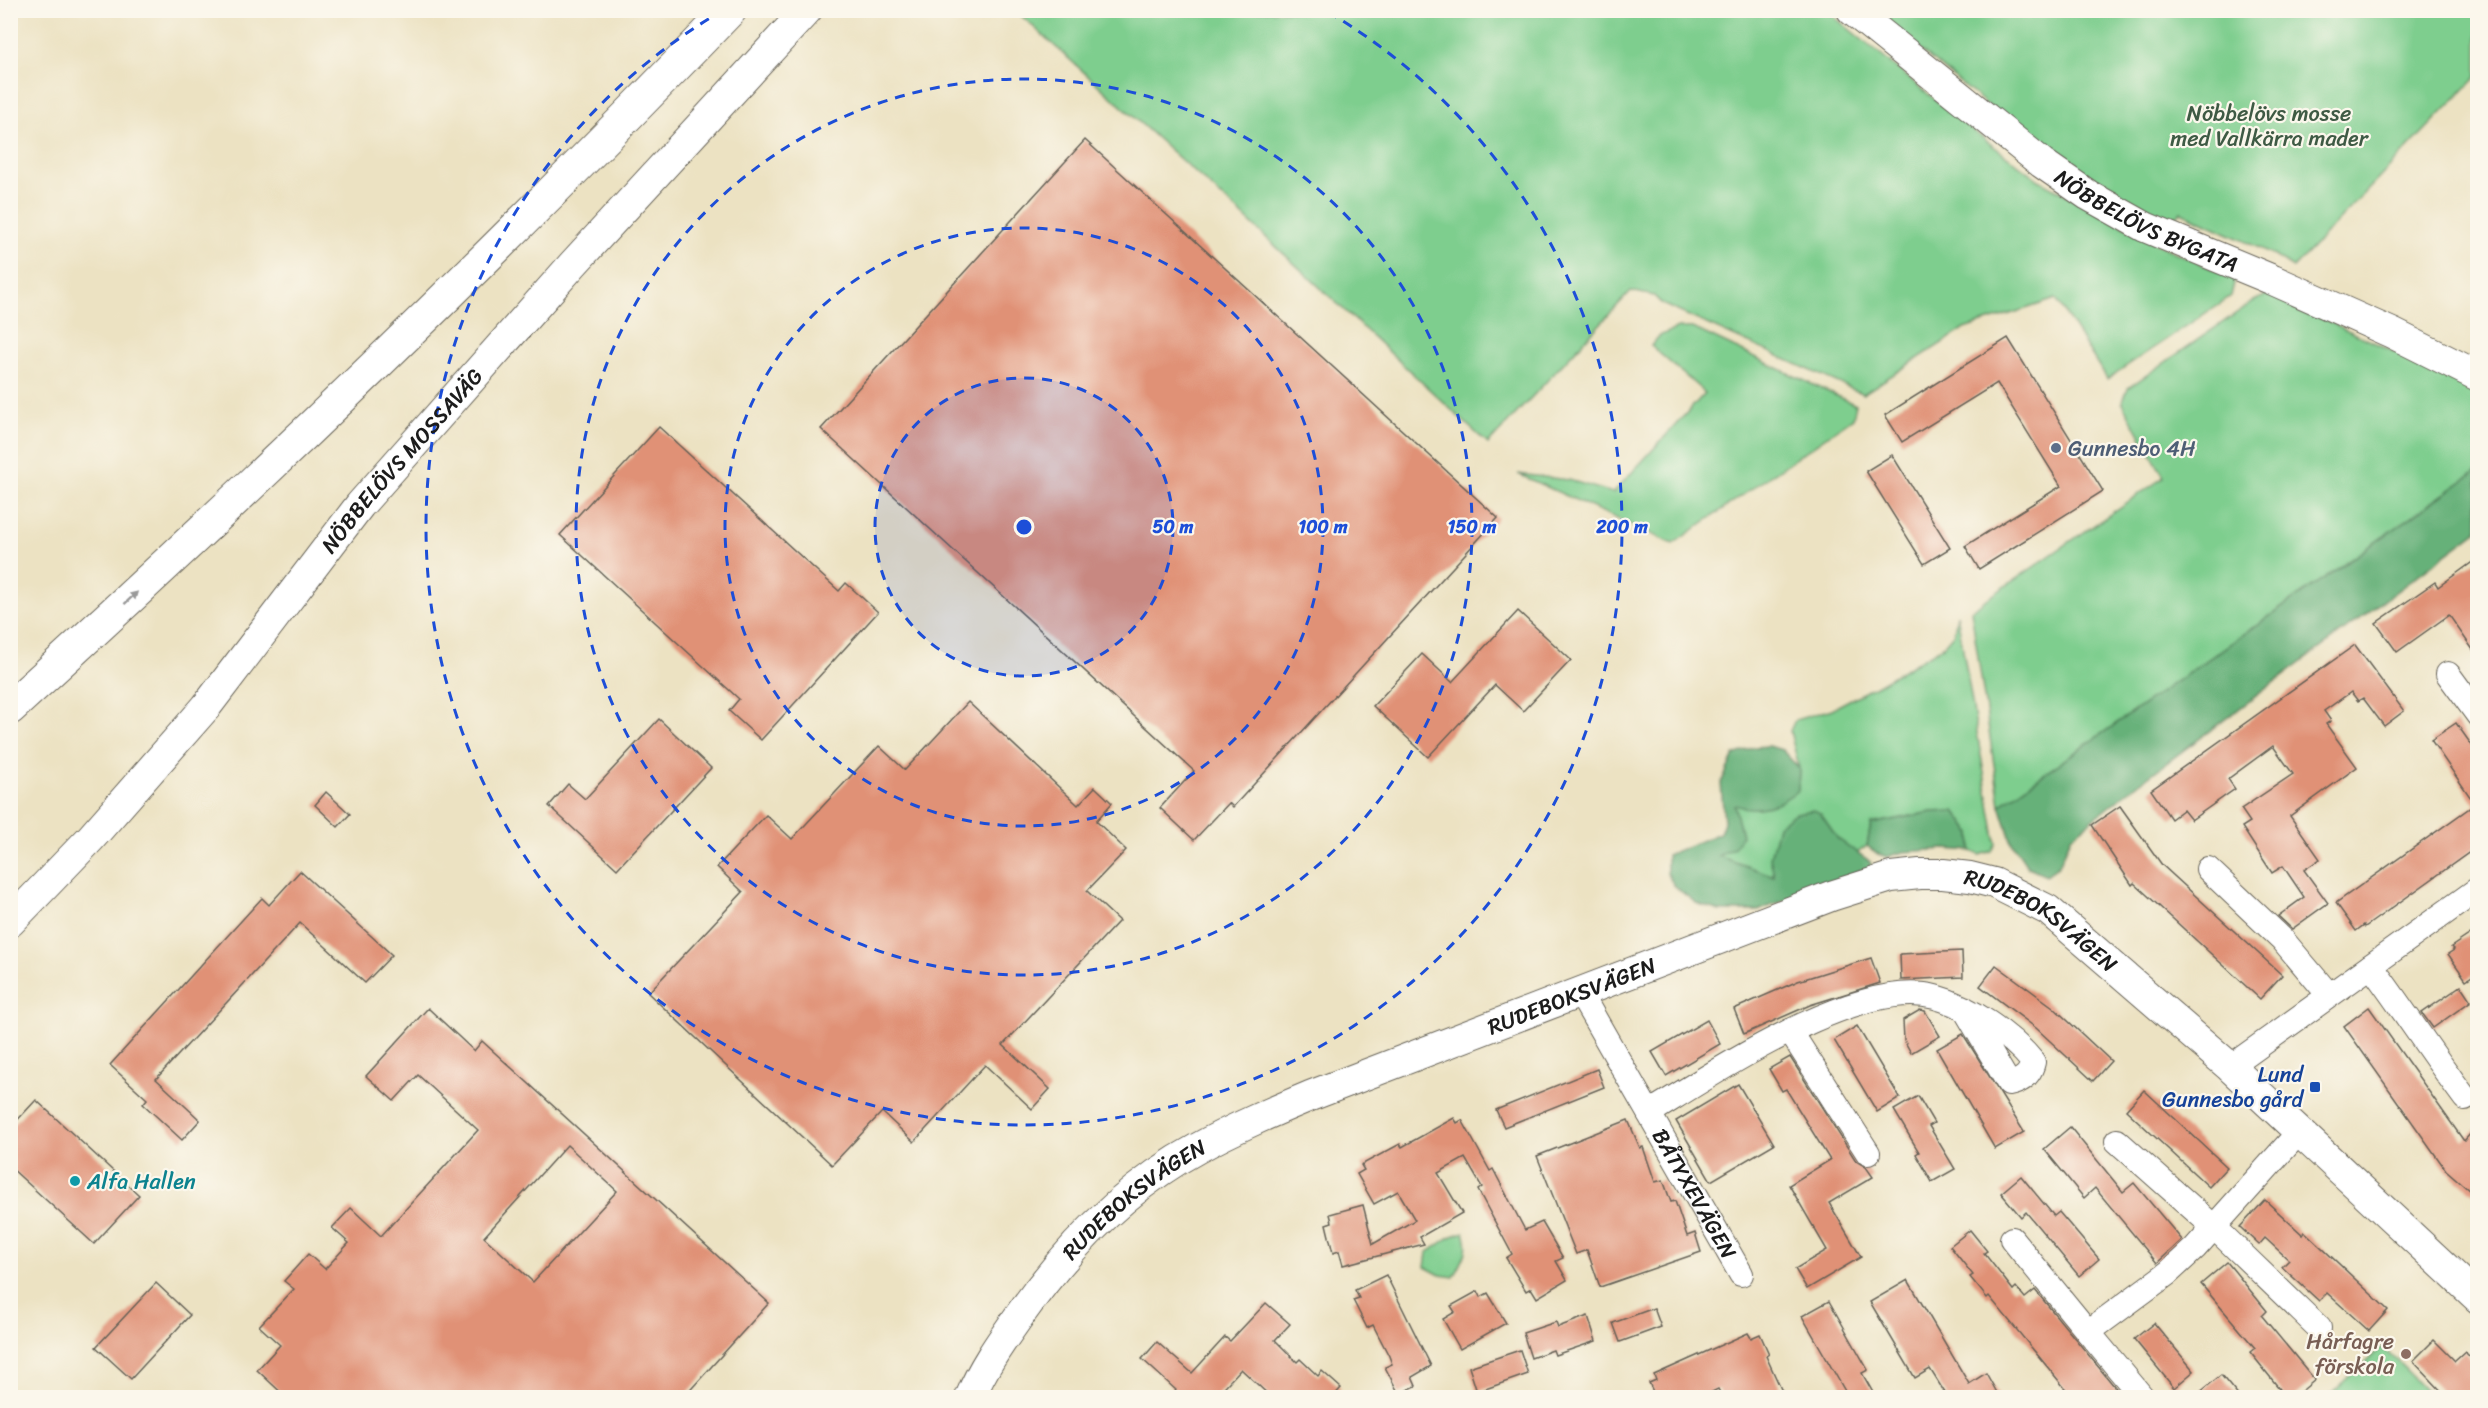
<svg xmlns="http://www.w3.org/2000/svg" width="2488" height="1408" font-family="Sriracha,sans-serif">
<rect width="100%" height="100%" fill="#fbf7ec"/>
<filter id="ink" filterUnits="userSpaceOnUse"><feTurbulence type="fractalNoise" baseFrequency=".0167" numOctaves="2"/><feDisplacementMap in="SourceGraphic" scale="12" xChannelSelector="R" yChannelSelector="G"/><feConvolveMatrix kernelMatrix="1 2 1 2 8 2 1 2 1" color-interpolation-filters="sRGB"/></filter>
<filter id="wash" filterUnits="userSpaceOnUse"><feTurbulence type="fractalNoise" baseFrequency=".008" numOctaves="4" result="noise"/><feDisplacementMap in="SourceGraphic" scale="24" xChannelSelector="R" yChannelSelector="G"/><feGaussianBlur stdDeviation="1.35" result="paint"/><feColorMatrix in="noise" values="0 0 0 0 0 0 0 0 0 0 0 0 0 0 0 0 0 1.4 0 .05"/><feComposite in="paint" operator="in"/></filter>
<g filter="url(#wash)">
<rect width="100%" height="100%" fill="#ece2c2"/>
<!-- green -->
<g fill="#7ece8e" stroke="#4d7555" stroke-width="1.5">
<path d="M 1016,11 L 1827,11 L 1972,130 L 2039,180 L 2159,245 L 2235,279 L 2231,296 L 2107,379 L 2056,299 L 1964,329 L 1863,394 L 1662,304 L 1654,296 L 1631,291 L 1488,444 L 1240,213 Z"/>
<path d="M 1872,11 L 2477,11 L 2477,76 L 2293,268 L 2270,253 L 2181,212 L 2170,223 L 2096,185 L 2045,152 Z"/>
<path d="M 2269,294 L 2477,390 L 2477,471 L 2000,805 L 1971,610 L 2164,477 L 2122,403 L 2128,388 L 2254,301 Z"/>
<path d="M 1678,328 L 1693,328 L 1856,405 L 1853,418 L 1673,544 L 1518,474 L 1569,480 L 1613,493 L 1705,393 L 1651,346 L 1659,336 Z"/>
<path d="M 1957,614 L 1996,844 L 1992,851 L 1980,855 L 1971,851 L 1971,833 L 1955,811 L 1932,812 L 1871,824 L 1867,846 L 1857,853 L 1838,839 L 1820,813 L 1774,876 L 1717,856 L 1734,848 L 1734,805 L 1798,790 L 1799,768 L 1790,731 L 1795,720 L 1832,709 L 1874,687 L 1941,648 L 1954,633 Z"/>
<path d="M 1464,1232 C 1471,1250 1463,1260 1454,1277 L 1440,1275 L 1425,1267 L 1427,1253 L 1450,1237 Z"/>
<path d="M 2382,1346 L 2433,1397 L 2327,1397 Z"/>
</g>
<!-- forest -->
<g fill="#66b179" stroke="#41664a" stroke-width="1.5">
<path d="M 2477,471 L 2477,531 L 2125,794 L 2071,837 L 2059,866 L 2046,875 L 2028,867 L 2012,843 L 2000,805 Z"/>
<path d="M 1769,746 L 1782,750 L 1799,768 L 1798,790 C 1778,806 1759,813 1734,805 L 1742,835 L 1734,848 L 1718,856 L 1774,876 L 1770,858 L 1778,826 L 1795,813 L 1814,810 L 1820,813 L 1838,839 L 1871,862 L 1871,867 L 1758,911 L 1719,911 L 1696,903 L 1674,886 L 1667,872 L 1667,855 L 1720,833 L 1724,822 L 1721,783 L 1734,755 L 1754,747 Z"/>
<path d="M 1955,811 L 1971,833 L 1971,851 L 1945,849 L 1903,852 L 1887,857 L 1878,854 L 1867,846 L 1871,824 L 1932,812 Z"/>
</g>
<g id="blocks">
<!-- building -->
<g fill="#e09176" fill-rule="evenodd">
<path d="M 1085,140 L 1498,518 L 1233,807 L 1229,803 L 1194,840 L 1160,808 L 1194,771 L 821,429 Z"/>
<path d="M 2008,338 L 2103,491 L 1979,569 L 1965,546 L 2061,486 L 1997,383 L 1902,442 L 1885,415 Z"/>
<path d="M 659,427 L 839,591 L 846,583 L 878,612 L 761,740 L 729,711 L 739,699 L 560,535 Z"/>
<path d="M 1892,455 L 1950,548 L 1924,564 L 1866,471 Z"/>
<path d="M 2478,558 L 2478,657 L 2449,615 L 2397,652 L 2376,623 L 2435,582 L 2438,587 Z"/>
<path d="M 1518,611 L 1571,660 L 1523,711 L 1495,685 L 1428,757 L 1373,706 L 1422,654 L 1452,682 Z"/>
<path d="M 2355,645 L 2404,711 L 2384,726 L 2363,698 L 2358,701 L 2351,692 L 2324,711 L 2331,721 L 2326,724 L 2357,767 L 2290,816 L 2320,859 L 2304,870 L 2328,903 L 2292,929 L 2278,916 L 2304,897 L 2283,866 L 2272,873 L 2242,827 L 2250,822 L 2241,809 L 2293,774 L 2273,746 L 2228,779 L 2235,789 L 2191,820 L 2183,810 L 2171,819 L 2151,790 Z"/>
<path d="M 968,702 L 1078,805 L 1095,787 L 1112,803 L 1096,821 L 1126,850 L 1087,891 L 1119,921 L 1003,1045 L 1050,1089 L 1032,1109 L 985,1065 L 914,1142 L 882,1112 L 832,1165 L 648,993 L 743,892 L 717,867 L 766,815 L 792,839 L 879,746 L 905,770 Z"/>
<path d="M 659,719 L 711,768 L 617,869 L 549,806 L 568,784 L 585,799 Z"/>
<path d="M 2456,723 L 2478,754 L 2478,846 L 2365,927 L 2364,925 L 2356,931 L 2336,903 L 2475,804 L 2431,740 Z"/>
<path d="M 326,792 L 350,814 L 338,827 L 315,805 Z"/>
<path d="M 2120,806 L 2162,865 L 2282,975 L 2260,999 L 2134,883 L 2132,885 L 2092,825 Z"/>
<path d="M 300,871 L 392,955 L 365,983 L 300,923 L 156,1079 L 200,1120 L 182,1140 L 143,1104 L 147,1099 L 110,1065 L 262,898 L 269,905 Z"/>
<path d="M 2478,929 L 2478,972 L 2466,980 L 2448,954 L 2454,950 L 2451,947 Z"/>
<path d="M 1962,951 L 1963,977 L 1901,980 L 1900,954 Z"/>
<path d="M 1871,958 L 1880,983 L 1810,1005 L 1744,1034 L 1734,1009 L 1798,981 Z"/>
<path d="M 1996,965 L 2053,1007 L 2111,1061 L 2093,1081 L 2036,1028 L 1980,986 Z"/>
<path d="M 2461,986 L 2471,1001 L 2433,1028 L 2422,1013 Z"/>
<path d="M 2369,1007 L 2464,1141 L 2478,1125 L 2478,1198 L 2446,1170 L 2344,1026 Z"/>
<path d="M 428,1008 L 474,1051 L 482,1041 L 769,1303 L 683,1398 L 287,1398 L 257,1370 L 280,1345 L 259,1326 L 294,1289 L 284,1281 L 308,1254 L 325,1269 L 349,1243 L 332,1228 L 351,1208 L 381,1236 L 478,1130 L 418,1075 L 394,1101 L 366,1076 ZM 567,1145 L 617,1191 L 533,1282 L 484,1237 Z"/>
<path d="M 1920,1010 L 1925,1011 L 1940,1036 L 1911,1053 L 1904,1040 L 1903,1020 Z"/>
<path d="M 1707,1020 L 1720,1044 L 1666,1076 L 1652,1052 Z"/>
<path d="M 1857,1026 L 1900,1098 L 1877,1112 L 1834,1040 Z"/>
<path d="M 1963,1034 L 2024,1132 L 1995,1149 L 1937,1049 Z"/>
<path d="M 1790,1057 L 1856,1161 L 1866,1167 L 1873,1177 L 1829,1203 L 1861,1257 L 1807,1289 L 1795,1269 L 1827,1250 L 1789,1185 L 1830,1160 L 1786,1089 L 1782,1091 L 1769,1069 Z"/>
<path d="M 1597,1069 L 1604,1087 L 1504,1127 L 1496,1110 Z"/>
<path d="M 1738,1084 L 1774,1144 L 1711,1181 L 1676,1121 Z"/>
<path d="M 2144,1090 L 2227,1167 L 2209,1187 L 2126,1110 Z"/>
<path d="M 1918,1096 L 1934,1123 L 1929,1126 L 1955,1169 L 1932,1182 L 1916,1154 L 1919,1152 L 1894,1110 Z"/>
<path d="M 36,1100 L 139,1195 L 94,1244 L 10,1167 L 10,1128 Z"/>
<path d="M 1454,1118 L 1457,1123 L 1462,1120 L 1490,1171 L 1493,1169 L 1525,1230 L 1542,1222 L 1563,1258 L 1556,1261 L 1567,1280 L 1537,1298 L 1531,1288 L 1526,1291 L 1506,1258 L 1512,1254 L 1478,1190 L 1482,1187 L 1465,1158 L 1438,1173 L 1462,1213 L 1420,1237 L 1424,1244 L 1343,1265 L 1339,1251 L 1333,1253 L 1326,1224 L 1332,1222 L 1330,1214 L 1363,1205 L 1373,1244 L 1415,1220 L 1398,1191 L 1374,1204 L 1357,1174 L 1364,1170 L 1361,1165 L 1400,1144 L 1402,1147 Z"/>
<path d="M 1628,1120 L 1640,1148 L 1643,1147 L 1655,1182 L 1663,1180 L 1671,1202 L 1675,1201 L 1687,1236 L 1695,1233 L 1701,1252 L 1600,1287 L 1587,1250 L 1576,1254 L 1537,1156 Z"/>
<path d="M 2070,1127 L 2123,1192 L 2134,1183 L 2182,1240 L 2157,1263 L 2095,1188 L 2084,1198 L 2044,1149 Z"/>
<path d="M 2021,1176 L 2054,1216 L 2059,1212 L 2099,1259 L 2079,1276 L 2026,1212 L 2021,1217 L 2001,1193 Z"/>
<path d="M 2265,1200 L 2303,1235 L 2305,1232 L 2388,1310 L 2369,1331 L 2327,1293 L 2319,1301 L 2282,1267 L 2289,1260 L 2265,1238 L 2259,1245 L 2240,1227 Z"/>
<path d="M 1970,1230 L 1987,1251 L 1984,1253 L 2013,1290 L 2016,1287 L 2025,1298 L 2035,1290 L 2124,1398 L 2073,1398 L 1989,1296 L 1987,1298 L 1970,1277 L 1973,1275 L 1950,1246 Z"/>
<path d="M 2227,1262 L 2267,1311 L 2262,1316 L 2315,1380 L 2293,1398 L 2287,1398 L 2250,1352 L 2255,1348 L 2201,1284 Z"/>
<path d="M 1386,1275 L 1431,1366 L 1412,1377 L 1416,1386 L 1399,1394 L 1385,1367 L 1392,1364 L 1389,1356 L 1373,1325 L 1367,1328 L 1353,1300 L 1359,1298 L 1355,1290 Z"/>
<path d="M 1908,1280 L 1969,1384 L 1986,1373 L 2000,1398 L 1944,1398 L 1947,1396 L 1930,1369 L 1915,1378 L 1870,1302 Z"/>
<path d="M 156,1283 L 190,1315 L 131,1379 L 96,1347 Z"/>
<path d="M 1478,1291 L 1481,1297 L 1488,1293 L 1506,1323 L 1460,1349 L 1443,1319 L 1455,1312 L 1451,1306 Z"/>
<path d="M 1829,1301 L 1868,1370 L 1862,1373 L 1876,1398 L 1849,1398 L 1802,1316 Z"/>
<path d="M 1266,1303 L 1290,1324 L 1275,1340 L 1297,1362 L 1300,1359 L 1318,1376 L 1322,1371 L 1341,1388 L 1332,1398 L 1272,1398 L 1241,1369 L 1214,1398 L 1170,1398 L 1176,1390 L 1142,1359 L 1157,1342 L 1192,1373 L 1225,1337 L 1230,1341 Z"/>
<path d="M 1654,1308 L 1661,1327 L 1620,1342 L 1613,1323 Z"/>
<path d="M 1588,1316 L 1596,1341 L 1555,1355 L 1553,1350 L 1531,1358 L 1523,1333 L 1556,1322 L 1558,1327 Z"/>
<path d="M 2154,1323 L 2194,1371 L 2174,1388 L 2134,1339 Z"/>
<path d="M 1748,1333 L 1751,1338 L 1760,1334 L 1769,1354 L 1766,1356 L 1785,1398 L 1723,1398 L 1718,1389 L 1700,1398 L 1656,1398 L 1649,1383 L 1656,1380 L 1654,1375 Z"/>
<path d="M 2434,1340 L 2455,1361 L 2465,1352 L 2478,1365 L 2478,1398 L 2448,1398 L 2413,1361 Z"/>
<path d="M 1520,1350 L 1528,1374 L 1477,1392 L 1469,1367 Z"/>
<path d="M 2221,1375 L 2240,1398 L 2193,1398 Z"/>
</g>
</g>
</g>
<g filter="url(#ink)">
<use href="#blocks" fill-opacity="0" stroke="#656156" stroke-width="1.5"/>
<g fill="none" stroke-linecap="round" stroke-linejoin="round">
<!-- minor casing -->
<g stroke="#656156" stroke-width="26">
<g id="minor">
<path d="M 2448,674 L 2478,715"/>
<path d="M 2208,869 L 2282,939 L 2329,995"/>
<path d="M 2371,966 C 2403,1009 2432,1054 2465,1098"/>
<path id="s1" d="M 1580,993 L 1741,1274"/>
<path d="M 1790,1031 L 1868,1153"/>
<path d="M 2230,1067 L 2478,889"/>
<path d="M 1649,1113 C 1713,1074 1858,976 1935,997 C 1969,1006 2011,1035 2033,1062 C 2030,1075 2023,1081 2009,1084 L 1964,1008"/>
<path d="M 2117,1141 L 2215,1228 L 2319,1328"/>
<path d="M 2012,1239 L 2088,1332 L 2168,1273 L 2195,1248 L 2299,1132"/>
<path d="M 2088,1332 L 2143,1398"/>
</g>
</g>
<!-- tertiary casing -->
<g stroke="#656156" stroke-width="32">
<g id="tertiary">
<path id="s2" d="M 1852,10 L 2042,163 L 2088,195 L 2145,227 L 2273,280 L 2392,333 L 2478,376"/>
<path id="s3" d="M 10,922 L 90,839 L 206,707 L 360,505 L 573,264 L 807,10"/>
<path id="s4" d="M 970,1398 C 983,1366 1003,1339 1022,1312 C 1069,1246 1126,1187 1198,1148 C 1234,1128 1272,1112 1310,1096 L 1831,896 L 1891,877 L 1920,874 L 1943,874 L 1970,877 L 1994,883 L 2048,910 L 2230,1067 L 2478,1298"/>
</g>
</g>
<!-- secondary casing -->
<g stroke="#656156" stroke-width="35">
<path id="secondary" d="M 10,708 C 257,483 499,251 730,10"/>
</g>
<!-- minor -->
<use href="#minor" stroke="#fff" stroke-width="24"/>
<!-- tertiary -->
<use href="#tertiary" stroke="#fff" stroke-width="30"/>
<!-- secondary -->
<use href="#secondary" stroke="#fff" stroke-width="33"/>
</g>
<!-- one-way arrows -->
<defs><path id="oneway-solid" d="M-6-.8H1V-3.2L6.5 0L1 3.2V.8H-6Z" transform="scale(1.5)"/></defs>
<use fill="#999" href="#oneway-solid" transform="translate(131 598) rotate(-43)"/>
</g>
<!-- distance rings -->
<circle cx="1024" cy="527" r="149" fill="#1d4ed8" fill-opacity=".12"/>
<g fill="none" stroke="#1d4ed8" stroke-width="3" stroke-dasharray="10 8">
<circle cx="1024" cy="527" r="149"/>
<circle cx="1024" cy="527" r="299"/>
<circle cx="1024" cy="527" r="448"/>
<path d="M1328 12A598 598 0 1 1 720 12"/>
</g>
<!-- markers -->
<circle fill="#5c6f8a" stroke="#fbf7ec" stroke-width="2" cx="2056" cy="448" r="6"/>
<rect fill="#1a4fb4" stroke="#fbf7ec" stroke-width="2" x="2309" y="1081" width="12" height="12" rx="3"/>
<circle fill="#0f9aa8" stroke="#fbf7ec" stroke-width="2" cx="75" cy="1181" r="6"/>
<circle fill="#8d6e63" stroke="#fbf7ec" stroke-width="2" cx="2406" cy="1354" r="6"/>
<g text-anchor="middle" dominant-baseline="central" stroke-width="4.5" stroke-linejoin="round" paint-order="stroke">
<!-- park labels -->
<g font-size="22" fill="#3e5a44" stroke="#fbf7ec">
<text x="2269" y="113">Nöbbelövs mosse<tspan x="2269" dy="25">med Vallkärra mader</tspan></text>
</g>
<!-- street labels -->
<g font-size="22" fill="#1c1c1c" stroke="#fbf7ec">
<text stroke="none"><textPath href="#s2" startOffset="364">NÖBBELÖVS BYGATA</textPath></text>
<text stroke="none"><textPath href="#s3" startOffset="606">NÖBBELÖVS MOSSAVÄG</textPath></text>
<text stroke="none"><textPath href="#s4" startOffset="1251">RUDEBOKSVÄGEN</textPath></text>
<text stroke="none"><textPath href="#s4" startOffset="747">RUDEBOKSVÄGEN</textPath></text>
<text stroke="none"><textPath href="#s1" startOffset="231">BÅTYXEVÄGEN</textPath></text>
<text stroke="none"><textPath href="#s4" startOffset="261">RUDEBOKSVÄGEN</textPath></text>
</g>
<!-- service labels -->
<g font-size="22" fill="#4e5e75" stroke="#fbf7ec" text-anchor="start">
<text x="2068" y="448">Gunnesbo 4H</text>
</g>
<!-- transit labels -->
<g font-size="22" fill="#164399" stroke="#fbf7ec" text-anchor="end">
<text x="2303" y="1074">Lund<tspan x="2303" dy="25">Gunnesbo gård</tspan></text>
</g>
<!-- culture labels -->
<g font-size="22" fill="#0d838f" stroke="#fbf7ec" text-anchor="start">
<text x="87" y="1181">Alfa Hallen</text>
</g>
<!-- education labels -->
<g font-size="22" fill="#785e54" stroke="#fbf7ec" text-anchor="end">
<text x="2394" y="1341">Hårfagre<tspan x="2394" dy="25">förskola</tspan></text>
</g>
</g>
<circle cx="1024" cy="527" r="9" fill="#1d4ed8" stroke="#fbf7ec" stroke-width="3"/>
<g font-size="18" text-anchor="middle" font-weight="bold" fill="#1d4ed8" stroke="#fbf7ec" stroke-width="4.5" stroke-linejoin="round" paint-order="stroke">
<text x="1173" y="533">50 m</text>
<text x="1323" y="533">100 m</text>
<text x="1472" y="533">150 m</text>
<text x="1622" y="533">200 m</text>
</g>
<!-- margin -->
<rect width="2488" height="1408" fill="none" stroke="#fbf7ec" stroke-width="36"/>
</svg>
